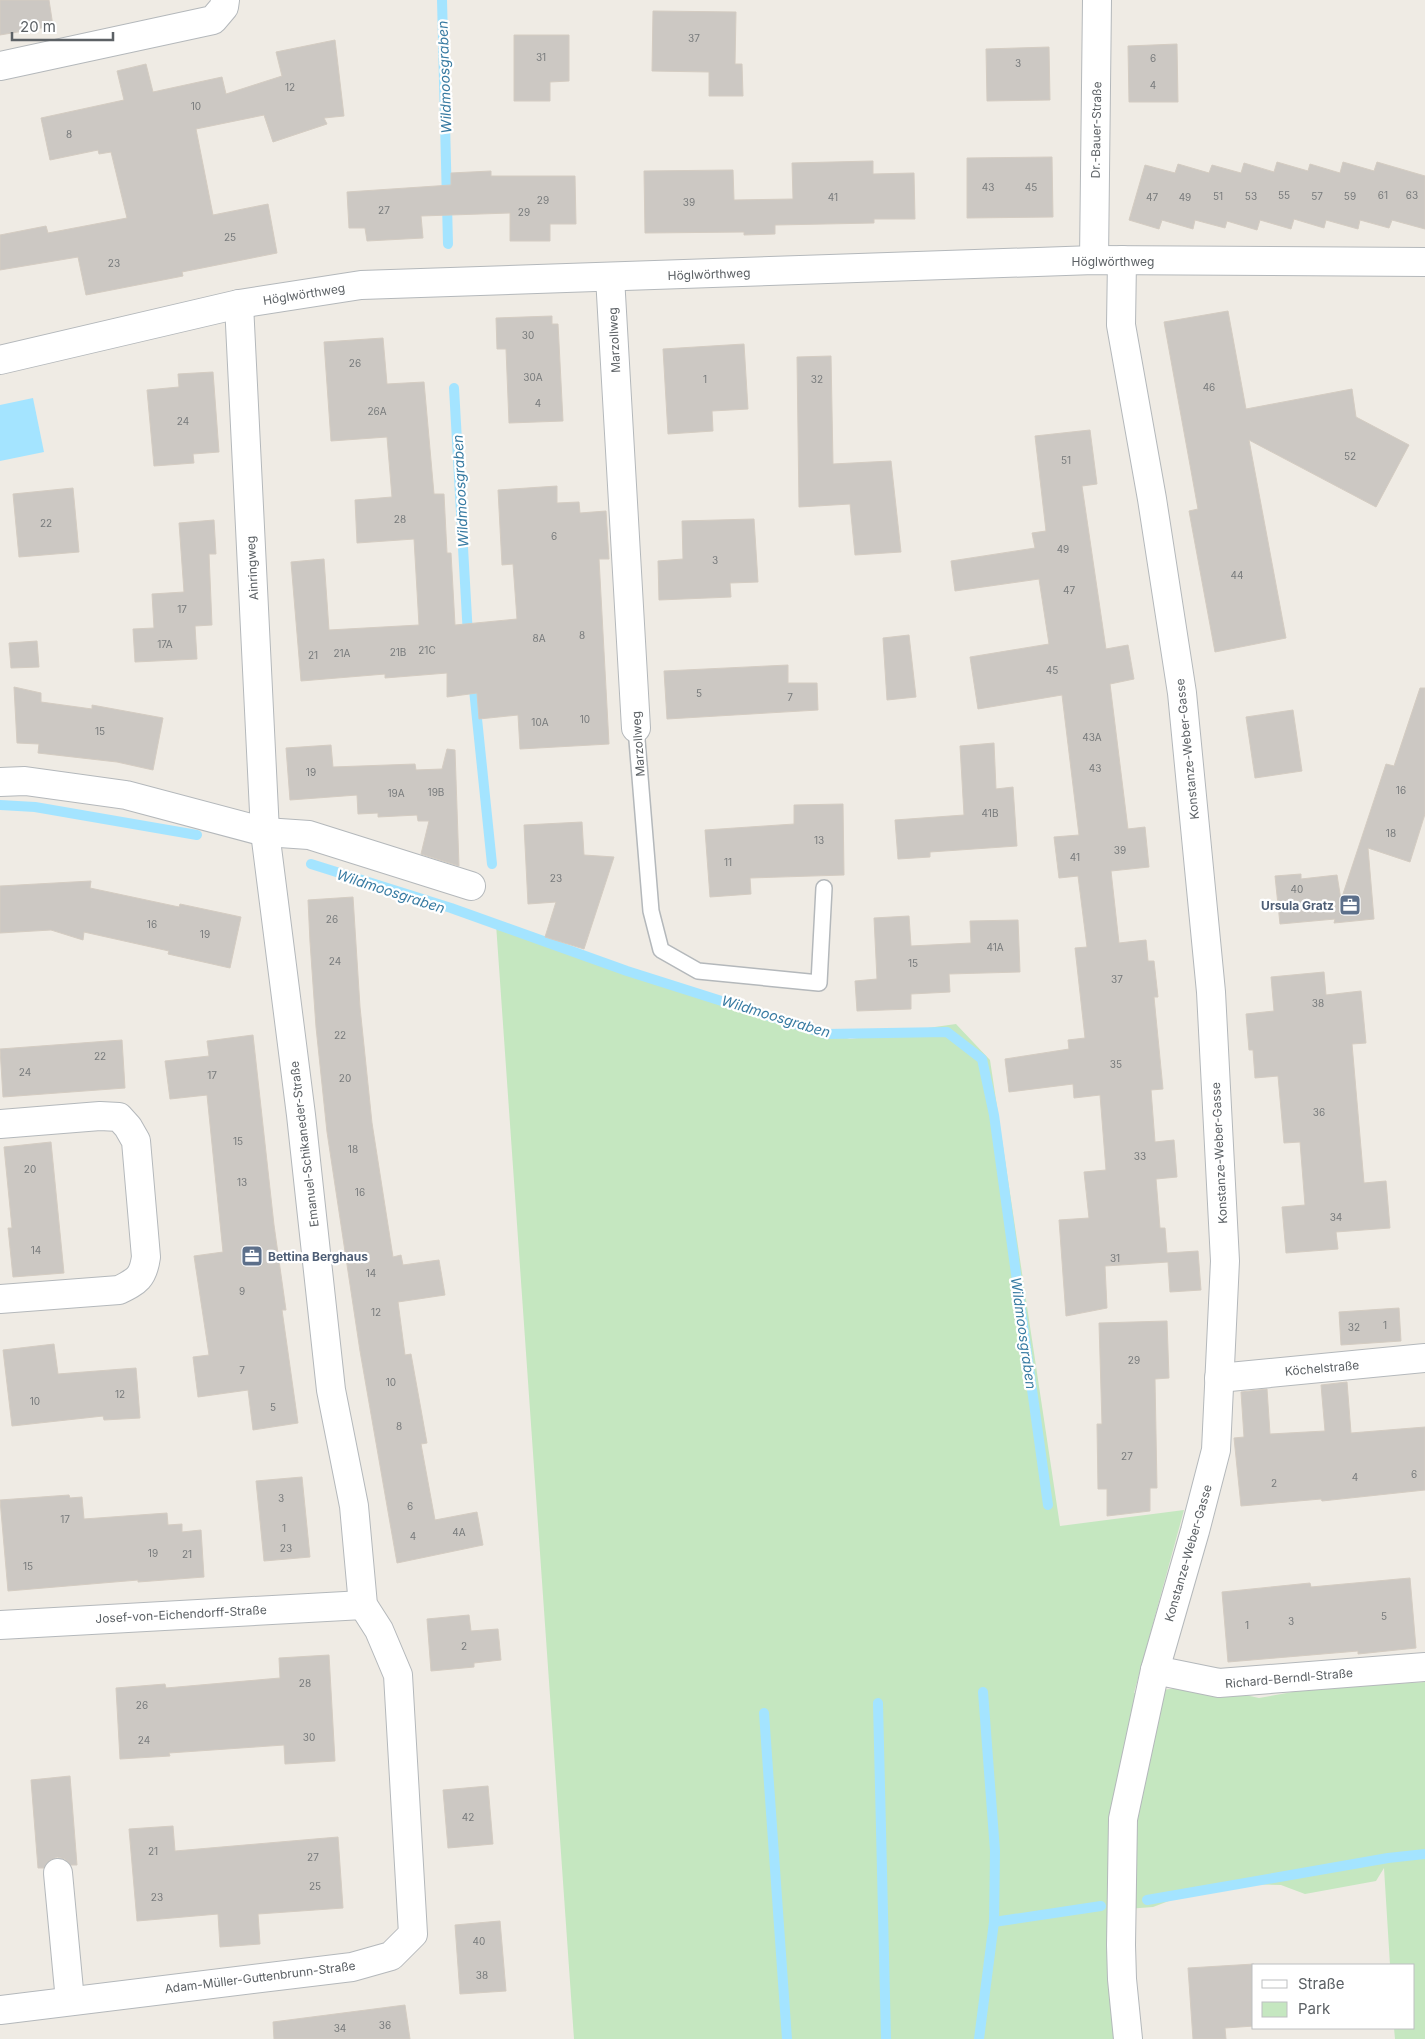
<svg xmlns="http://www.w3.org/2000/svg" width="1425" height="2039" font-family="Inter,sans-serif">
<rect width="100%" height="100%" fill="#efebe4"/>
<!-- green -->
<path fill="#c5e7c0" d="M 496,924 L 850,1039 L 956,1024 L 990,1060 L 1060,1526 L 1184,1510 L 1134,1693 L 1197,1686 L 1213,1688 L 1259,1698 L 1309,1689 L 1425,1682 L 1425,2039 L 1395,2039 L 1394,2028 L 1414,2028 L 1414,1965 L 1390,1965 L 1384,1868 L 1376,1881 L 1305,1894 L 1281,1885 L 1250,1884 L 1174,1899 L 1153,1907 L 1113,1910 L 1117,2039 L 574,2039 Z"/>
<!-- water -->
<path fill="#a4e4ff" d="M 33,398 L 44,452 L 0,461 L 0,405 Z"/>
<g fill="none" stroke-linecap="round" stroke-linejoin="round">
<!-- stream -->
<g stroke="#a4e4ff" stroke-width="10">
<path d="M 442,0 L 448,244"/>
<path d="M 454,388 L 468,636"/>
<path d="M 473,680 L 492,864"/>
<path d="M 0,805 L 35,807 L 197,835"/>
<path d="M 311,864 L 451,908 L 627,971 L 826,1034 L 947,1032 L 982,1059 L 994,1115 L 1048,1505"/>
<path d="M 878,1703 L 886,2039"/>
<path d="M 764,1713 L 787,2039"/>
<path d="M 1147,1900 L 1388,1858 L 1425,1854"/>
<path d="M 994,1922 L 1101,1906"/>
<path d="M 979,2039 L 994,1922 L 995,1851 L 983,1692"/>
</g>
</g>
<!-- building -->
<g fill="#ccc8c3" stroke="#d4ccc2">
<path d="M 0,0 L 49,0 L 53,26 L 0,35 Z"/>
<path d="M 653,11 L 736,12 L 735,64 L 742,64 L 743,96 L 709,96 L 709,72 L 652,71 Z"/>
<path d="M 514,35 L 569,35 L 569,81 L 550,82 L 550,101 L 514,101 Z"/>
<path d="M 335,40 L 344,116 L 324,118 L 327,124 L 273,142 L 264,115 L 196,129 L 213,215 L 268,204 L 277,253 L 182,272 L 183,276 L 86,295 L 78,257 L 0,270 L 0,235 L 46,226 L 48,233 L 127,218 L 111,152 L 99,154 L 98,150 L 50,160 L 41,118 L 124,100 L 117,71 L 146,64 L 153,92 L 222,77 L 226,94 L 282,76 L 276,52 Z"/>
<path d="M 1177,44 L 1178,102 L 1129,102 L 1128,46 Z"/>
<path d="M 1049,47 L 1050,100 L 987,101 L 986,49 Z"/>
<path d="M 1052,157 L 1053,217 L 967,218 L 967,158 Z"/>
<path d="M 873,161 L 873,174 L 914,173 L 915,219 L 874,219 L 874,223 L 775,225 L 775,234 L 744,235 L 744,232 L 645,233 L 644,171 L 733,170 L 734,200 L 793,199 L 792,163 Z"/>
<path d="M 1277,162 L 1308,171 L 1310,164 L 1340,173 L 1343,162 L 1374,171 L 1377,162 L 1425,176 L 1425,229 L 1392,220 L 1389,228 L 1360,220 L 1358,229 L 1326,220 L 1324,228 L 1294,219 L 1291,229 L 1260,220 L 1257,230 L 1227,221 L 1225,228 L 1195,220 L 1193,229 L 1162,220 L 1159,229 L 1129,220 L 1145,165 L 1175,173 L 1178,164 L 1209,173 L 1212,165 L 1241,173 L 1244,163 L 1274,172 Z"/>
<path d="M 491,171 L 491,176 L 575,176 L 576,224 L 550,224 L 550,241 L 510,241 L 510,213 L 421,216 L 423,238 L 367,241 L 365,228 L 349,228 L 347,192 L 451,185 L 451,173 Z"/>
<path d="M 1228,311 L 1246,409 L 1352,389 L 1356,417 L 1409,445 L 1376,507 L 1249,440 L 1286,638 L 1215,652 L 1189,511 L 1198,509 L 1164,322 Z"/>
<path d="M 552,316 L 552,324 L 558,324 L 563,421 L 509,423 L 506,349 L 497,349 L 496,318 Z"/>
<path d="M 383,338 L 387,384 L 424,382 L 434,494 L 444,494 L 447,553 L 451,553 L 455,625 L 517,619 L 513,564 L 502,565 L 498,490 L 557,486 L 557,503 L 579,502 L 580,513 L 606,511 L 609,559 L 599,559 L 609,744 L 520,749 L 518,715 L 479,719 L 477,693 L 447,697 L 447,673 L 385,678 L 385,674 L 301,681 L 291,562 L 324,559 L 329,630 L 419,625 L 414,539 L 357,543 L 355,500 L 392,497 L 387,437 L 331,441 L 324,342 Z"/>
<path d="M 744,344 L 748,409 L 712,411 L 713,431 L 668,434 L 663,349 Z"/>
<path d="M 831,356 L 833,464 L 891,461 L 901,552 L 855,555 L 850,504 L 799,507 L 797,357 Z"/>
<path d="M 213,372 L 219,452 L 193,454 L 194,463 L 154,466 L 147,390 L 179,387 L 178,374 Z"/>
<path d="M 1090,430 L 1097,484 L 1082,486 L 1106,649 L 1128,645 L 1134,679 L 1110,684 L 1128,829 L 1145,827 L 1149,867 L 1111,871 L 1119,943 L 1146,940 L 1148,961 L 1154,961 L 1158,997 L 1154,997 L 1163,1089 L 1151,1090 L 1155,1142 L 1174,1140 L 1177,1177 L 1156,1179 L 1160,1228 L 1165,1228 L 1167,1253 L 1198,1251 L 1201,1290 L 1170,1292 L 1168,1262 L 1105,1266 L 1107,1308 L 1066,1316 L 1059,1220 L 1089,1218 L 1084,1172 L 1106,1170 L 1100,1095 L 1074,1098 L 1073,1084 L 1009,1092 L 1005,1059 L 1069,1049 L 1068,1040 L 1085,1038 L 1075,948 L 1087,947 L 1078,876 L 1059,878 L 1054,837 L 1079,835 L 1062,695 L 978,709 L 970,657 L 1049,644 L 1039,579 L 955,591 L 951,561 L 1035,548 L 1032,533 L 1046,531 L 1035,436 Z"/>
<path d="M 73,488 L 79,552 L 19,557 L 13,494 Z"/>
<path d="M 754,519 L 758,582 L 730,583 L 731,597 L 659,600 L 658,561 L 683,559 L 682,521 Z"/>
<path d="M 214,520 L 216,554 L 209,554 L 212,625 L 195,626 L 197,659 L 135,662 L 133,629 L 154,628 L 152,594 L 184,592 L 179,523 Z"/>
<path d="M 909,635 L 916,697 L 887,700 L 883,638 Z"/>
<path d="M 37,641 L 39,667 L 11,668 L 9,643 Z"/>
<path d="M 788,665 L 788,683 L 817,683 L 818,710 L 667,719 L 664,671 Z"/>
<path d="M 14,687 L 41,693 L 41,702 L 92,709 L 92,705 L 163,718 L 153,770 L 117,762 L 38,753 L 39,744 L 17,743 Z"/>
<path d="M 1420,688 L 1425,688 L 1425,814 L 1410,862 L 1368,848 L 1374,919 L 1334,923 L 1335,919 L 1280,924 L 1275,876 L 1301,874 L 1301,879 L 1337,875 L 1341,900 L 1386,764 L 1394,766 Z"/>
<path d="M 1293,710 L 1302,771 L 1255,778 L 1246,717 Z"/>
<path d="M 994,743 L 996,789 L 1013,787 L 1017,846 L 930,852 L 930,857 L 898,859 L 895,820 L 964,815 L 960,746 Z"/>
<path d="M 331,745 L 333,767 L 415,764 L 416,770 L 442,769 L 447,749 L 455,750 L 459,866 L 421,854 L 429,821 L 418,821 L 417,815 L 378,817 L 378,813 L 358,814 L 357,795 L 290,800 L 286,748 Z"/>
<path d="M 843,804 L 844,875 L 750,878 L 751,894 L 710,897 L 705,830 L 794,824 L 794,805 Z"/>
<path d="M 582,822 L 584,855 L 614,857 L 584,949 L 545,937 L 556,902 L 528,904 L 524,825 Z"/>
<path d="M 91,881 L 90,888 L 179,907 L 180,904 L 241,917 L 230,968 L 168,954 L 169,951 L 84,932 L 83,940 L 51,930 L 0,933 L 0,886 Z"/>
<path d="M 353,897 L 360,1007 L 372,1123 L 393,1257 L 401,1255 L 403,1265 L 439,1260 L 445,1295 L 398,1302 L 405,1355 L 411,1354 L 427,1443 L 421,1444 L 435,1520 L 477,1512 L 483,1545 L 397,1563 L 360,1351 L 327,1132 L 316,1027 L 310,942 L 308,900 Z"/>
<path d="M 909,916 L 911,946 L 971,943 L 970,921 L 1018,920 L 1020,972 L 949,974 L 950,992 L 911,994 L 911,1009 L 857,1011 L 855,981 L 877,979 L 874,918 Z"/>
<path d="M 1324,972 L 1326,995 L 1361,991 L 1366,1043 L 1352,1044 L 1364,1183 L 1386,1181 L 1390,1228 L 1336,1232 L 1338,1249 L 1286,1253 L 1282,1207 L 1305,1205 L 1300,1142 L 1284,1143 L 1278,1076 L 1255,1078 L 1253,1050 L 1249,1050 L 1246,1014 L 1274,1011 L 1271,977 Z"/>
<path d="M 253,1035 L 274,1225 L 286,1310 L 282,1310 L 298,1423 L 253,1430 L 248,1390 L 198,1397 L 193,1357 L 209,1355 L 194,1256 L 223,1252 L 207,1095 L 170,1099 L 165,1061 L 209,1056 L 207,1041 Z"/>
<path d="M 122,1040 L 125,1088 L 3,1097 L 0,1049 Z"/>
<path d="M 51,1142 L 64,1273 L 13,1277 L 8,1228 L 12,1228 L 4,1147 Z"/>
<path d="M 1399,1308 L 1401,1341 L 1341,1345 L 1339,1312 Z"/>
<path d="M 1167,1321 L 1169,1378 L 1155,1379 L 1157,1488 L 1150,1488 L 1150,1511 L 1107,1516 L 1107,1489 L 1098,1489 L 1097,1424 L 1102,1424 L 1099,1323 Z"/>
<path d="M 54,1344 L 58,1374 L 136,1368 L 140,1418 L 104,1420 L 103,1416 L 12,1426 L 3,1350 Z"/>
<path d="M 1347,1382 L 1351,1433 L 1425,1427 L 1425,1490 L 1322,1501 L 1321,1499 L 1241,1506 L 1234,1438 L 1244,1437 L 1241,1392 L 1267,1389 L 1270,1434 L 1325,1431 L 1321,1385 Z"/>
<path d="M 302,1477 L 310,1557 L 264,1561 L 256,1481 Z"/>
<path d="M 69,1495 L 70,1498 L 82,1497 L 84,1519 L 167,1513 L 168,1525 L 182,1524 L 182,1532 L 201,1530 L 204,1577 L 138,1582 L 138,1580 L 8,1591 L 0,1500 Z"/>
<path d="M 1410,1578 L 1416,1648 L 1358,1654 L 1358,1651 L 1228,1662 L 1222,1592 L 1310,1583 L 1311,1587 Z"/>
<path d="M 469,1615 L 471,1631 L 498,1629 L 501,1660 L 474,1663 L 474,1667 L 431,1671 L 427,1619 Z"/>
<path d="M 329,1655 L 335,1761 L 285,1764 L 284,1745 L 169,1753 L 170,1756 L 120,1759 L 116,1688 L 165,1684 L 166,1688 L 280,1678 L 279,1658 Z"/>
<path d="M 70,1776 L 77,1865 L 71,1865 L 65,1859 L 57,1857 L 49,1861 L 44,1868 L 38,1868 L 31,1780 Z"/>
<path d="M 488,1786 L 493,1844 L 448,1848 L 443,1790 Z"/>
<path d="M 173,1826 L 175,1851 L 338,1837 L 343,1908 L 258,1914 L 260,1944 L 220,1947 L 218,1914 L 137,1921 L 129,1829 Z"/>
<path d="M 500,1921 L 506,1991 L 460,1994 L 455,1925 Z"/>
<path d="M 1254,1964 L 1254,2026 L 1225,2028 L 1226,2039 L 1193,2039 L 1188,1968 Z"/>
<path d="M 405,2005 L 410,2039 L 274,2039 L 273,2022 Z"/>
</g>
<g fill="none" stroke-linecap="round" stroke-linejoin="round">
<!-- service casing -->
<g stroke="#b4b8bb" stroke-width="18">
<path id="service" d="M 636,728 L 651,911 L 661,950 L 698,971 L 819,983 L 824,888"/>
</g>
<!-- minor casing -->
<g stroke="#b4b8bb" stroke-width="30">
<g id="minor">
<path d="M 0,66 L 213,20 L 224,7 L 225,0"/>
<path d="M 1094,260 L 1097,0"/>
<path d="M 1122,260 L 1121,325 L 1152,499 L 1182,693 L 1211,992 L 1225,1261 L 1216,1450 L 1195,1531 L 1155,1670 L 1123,1819 L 1121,1945 L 1122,1979 L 1128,2039"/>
<path d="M 610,277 L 636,728"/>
<path d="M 0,360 L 239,304 L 361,285 L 1094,260 L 1425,262"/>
<path d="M 0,782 L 25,781 L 126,795 L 265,832 L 309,835 L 471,886"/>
<path d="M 0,1124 L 100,1116 L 119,1117 L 128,1127 L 136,1141 L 146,1257 C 143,1278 137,1281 119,1290 L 0,1299"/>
<path d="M 1219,1378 L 1425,1358"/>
<path d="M 0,1625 L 363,1605"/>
<path d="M 1155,1670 L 1219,1683 L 1425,1667"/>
<path d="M 58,1873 L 70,2001"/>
<path d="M 0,2010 L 352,1967 L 391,1956 L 413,1934 L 398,1675 L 379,1630 L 363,1605 L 354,1506 L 331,1390 L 301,1115 L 265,832 L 239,304"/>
</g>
</g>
<!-- service -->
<use href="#service" stroke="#fff" stroke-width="15"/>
<!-- minor -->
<use href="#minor" stroke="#fff" stroke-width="28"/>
</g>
<!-- icons -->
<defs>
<g id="office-square" transform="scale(1.125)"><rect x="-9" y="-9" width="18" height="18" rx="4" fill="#5c6f8a" stroke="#fff"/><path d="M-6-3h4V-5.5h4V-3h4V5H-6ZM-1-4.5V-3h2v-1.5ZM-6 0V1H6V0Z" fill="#fff"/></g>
</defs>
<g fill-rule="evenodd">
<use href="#office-square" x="1350" y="905"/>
<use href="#office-square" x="252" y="1256"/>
</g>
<g text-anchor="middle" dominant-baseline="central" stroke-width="4.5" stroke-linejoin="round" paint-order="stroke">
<!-- number labels -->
<g font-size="10" fill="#787b7c">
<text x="694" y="38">37</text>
<text x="541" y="57">31</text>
<text x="1153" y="58">6</text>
<text x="1018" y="63">3</text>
<text x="1153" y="85">4</text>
<text x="290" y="87">12</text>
<text x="196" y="106">10</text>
<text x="69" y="134">8</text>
<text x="988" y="187">43</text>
<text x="1031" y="187">45</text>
<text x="1284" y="195">55</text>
<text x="1383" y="195">61</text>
<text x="1412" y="195">63</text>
<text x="1218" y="196">51</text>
<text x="1251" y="196">53</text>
<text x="1317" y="196">57</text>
<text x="1350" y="196">59</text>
<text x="833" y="197">41</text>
<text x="1152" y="197">47</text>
<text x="1185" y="197">49</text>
<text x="543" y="200">29</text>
<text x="689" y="202">39</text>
<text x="384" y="210">27</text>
<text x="524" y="212">29</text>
<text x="230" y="237">25</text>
<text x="114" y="263">23</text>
<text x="528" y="335">30</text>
<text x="355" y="363">26</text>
<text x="533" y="377">30A</text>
<text x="705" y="379">1</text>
<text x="817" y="379">32</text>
<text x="1209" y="387">46</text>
<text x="538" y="403">4</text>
<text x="377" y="411">26A</text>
<text x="183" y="421">24</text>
<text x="1350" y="456">52</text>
<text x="1066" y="460">51</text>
<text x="400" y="519">28</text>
<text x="46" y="523">22</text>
<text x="554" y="536">6</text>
<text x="1063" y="549">49</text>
<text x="715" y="560">3</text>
<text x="1237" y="575">44</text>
<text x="1069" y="590">47</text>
<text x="182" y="609">17</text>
<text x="582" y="635">8</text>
<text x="539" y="638">8A</text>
<text x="165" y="644">17A</text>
<text x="427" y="650">21C</text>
<text x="398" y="652">21B</text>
<text x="342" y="653">21A</text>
<text x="313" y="655">21</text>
<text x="1052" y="670">45</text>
<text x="699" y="693">5</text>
<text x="790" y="697">7</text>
<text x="585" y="719">10</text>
<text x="540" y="722">10A</text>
<text x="100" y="731">15</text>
<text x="1092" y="737">43A</text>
<text x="1095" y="768">43</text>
<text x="311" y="772">19</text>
<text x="1401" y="790">16</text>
<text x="436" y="792">19B</text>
<text x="396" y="793">19A</text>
<text x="990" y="813">41B</text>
<text x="1391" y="833">18</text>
<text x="819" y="840">13</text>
<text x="1120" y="850">39</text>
<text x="1075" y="857">41</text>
<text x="728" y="862">11</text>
<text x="556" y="878">23</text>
<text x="1297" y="889">40</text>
<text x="332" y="919">26</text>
<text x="152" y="924">16</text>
<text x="205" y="934">19</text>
<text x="995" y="947">41A</text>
<text x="335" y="961">24</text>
<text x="913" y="963">15</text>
<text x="1117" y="979">37</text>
<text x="1318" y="1003">38</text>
<text x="340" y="1035">22</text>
<text x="100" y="1056">22</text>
<text x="1116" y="1064">35</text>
<text x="25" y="1072">24</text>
<text x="212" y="1075">17</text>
<text x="345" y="1078">20</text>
<text x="1319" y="1112">36</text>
<text x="238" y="1141">15</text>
<text x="353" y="1149">18</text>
<text x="1140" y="1156">33</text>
<text x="30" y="1169">20</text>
<text x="242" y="1182">13</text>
<text x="360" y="1192">16</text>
<text x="1336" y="1217">34</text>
<text x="36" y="1250">14</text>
<text x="1115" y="1258">31</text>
<text x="371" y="1273">14</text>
<text x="242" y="1291">9</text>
<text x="376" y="1312">12</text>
<text x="1385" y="1325">1</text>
<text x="1354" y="1327">32</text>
<text x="1134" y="1360">29</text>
<text x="242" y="1370">7</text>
<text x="391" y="1382">10</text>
<text x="120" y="1394">12</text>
<text x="35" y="1401">10</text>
<text x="273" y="1407">5</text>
<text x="399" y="1426">8</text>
<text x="1127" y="1456">27</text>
<text x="1414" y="1474">6</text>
<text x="1355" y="1477">4</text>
<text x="1274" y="1483">2</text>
<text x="281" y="1498">3</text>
<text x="410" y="1506">6</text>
<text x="65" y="1519">17</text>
<text x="284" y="1528">1</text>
<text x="459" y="1532">4A</text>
<text x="413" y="1536">4</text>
<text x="286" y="1548">23</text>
<text x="153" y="1553">19</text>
<text x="187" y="1554">21</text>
<text x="28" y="1566">15</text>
<text x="1384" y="1616">5</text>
<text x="1291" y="1621">3</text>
<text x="1247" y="1625">1</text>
<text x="464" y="1646">2</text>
<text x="305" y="1683">28</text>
<text x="142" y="1705">26</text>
<text x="309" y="1737">30</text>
<text x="144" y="1740">24</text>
<text x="468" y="1817">42</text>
<text x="153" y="1851">21</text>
<text x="313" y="1857">27</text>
<text x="315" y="1886">25</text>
<text x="157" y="1897">23</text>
<text x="479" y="1941">40</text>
<text x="482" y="1975">38</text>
<text x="385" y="2025">36</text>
<text x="340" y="2028">34</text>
</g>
<!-- street labels -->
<g font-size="12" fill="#5c6165" stroke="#fff">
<text transform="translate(1096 130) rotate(-89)">Dr.-Bauer-Straße</text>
<text x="1113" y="261">Höglwörthweg</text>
<text transform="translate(709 274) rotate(-2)">Höglwörthweg</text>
<text transform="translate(304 294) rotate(-9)">Höglwörthweg</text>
<text transform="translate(614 340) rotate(-93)">Marzollweg</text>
<text transform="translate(252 568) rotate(-93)">Ainringweg</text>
<text transform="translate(638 744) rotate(-94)">Marzollweg</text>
<text transform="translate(1187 749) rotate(-96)">Konstanze-Weber-Gasse</text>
<text transform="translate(304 1144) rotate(-97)">Emanuel-Schikaneder-Straße</text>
<text transform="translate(1219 1153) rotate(-93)">Konstanze-Weber-Gasse</text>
<text transform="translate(1322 1368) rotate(-5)">Köchelstraße</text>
<text transform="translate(1188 1553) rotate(-74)">Konstanze-Weber-Gasse</text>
<text transform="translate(181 1614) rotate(-3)">Josef-von-Eichendorff-Straße</text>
<text transform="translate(1289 1678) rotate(-5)">Richard-Berndl-Straße</text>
<text transform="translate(260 1977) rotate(-7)">Adam-Müller-Guttenbrunn-Straße</text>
</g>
<!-- service labels -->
<g font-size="12" font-weight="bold" fill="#4e5e75" stroke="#fff" text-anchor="end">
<text x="1334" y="905">Ursula Gratz</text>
<text x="268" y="1256" text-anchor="start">Bettina Berghaus</text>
</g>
<!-- water labels -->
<g font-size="14" font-style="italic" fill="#387ba2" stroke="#fff">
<text transform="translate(444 77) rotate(-92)">Wildmoosgraben</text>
<text transform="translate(460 491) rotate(-93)">Wildmoosgraben</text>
<text transform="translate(391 891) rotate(18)">Wildmoosgraben</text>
<text transform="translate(776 1016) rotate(17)">Wildmoosgraben</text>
<text transform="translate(1024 1333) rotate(82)">Wildmoosgraben</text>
</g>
</g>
<!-- legend -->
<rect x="1252" y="1964" width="162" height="65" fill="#ffffff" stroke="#bec0c1"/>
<rect x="1262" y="1980" width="25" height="8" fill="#ffffff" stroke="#bec0c1"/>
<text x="1298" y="1989" font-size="15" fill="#5c6165">Straße</text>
<rect x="1262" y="2002" width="25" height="15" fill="#c5e7c0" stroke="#bec0c1"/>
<text x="1298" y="2014" font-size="15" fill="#5c6165">Park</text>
<!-- scale -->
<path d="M12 32v8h101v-8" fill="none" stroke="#5c6165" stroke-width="2.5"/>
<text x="20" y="32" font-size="15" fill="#5c6165" stroke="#ffffff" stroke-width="4" paint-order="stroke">20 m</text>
</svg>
